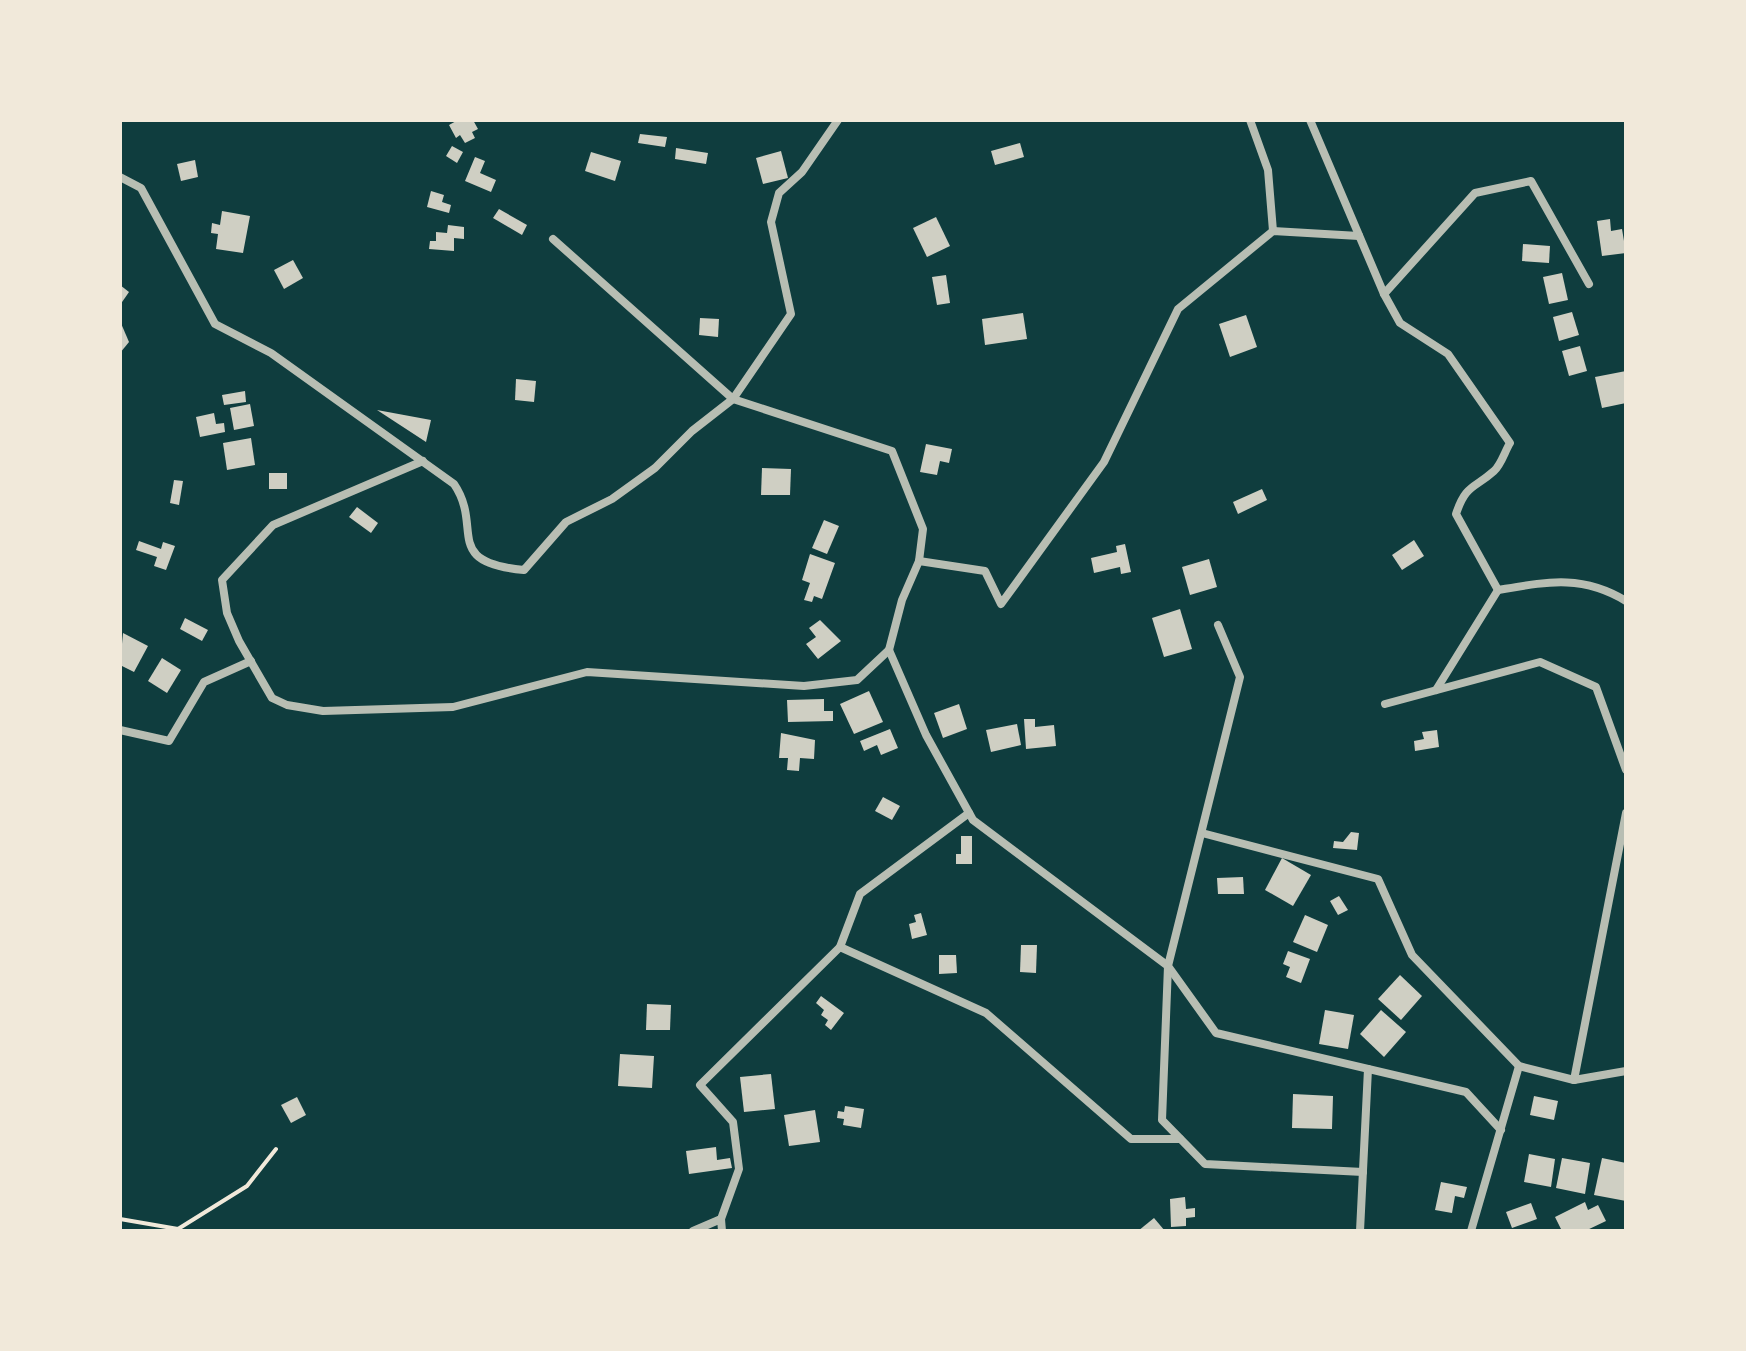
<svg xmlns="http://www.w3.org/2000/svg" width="1746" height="1351" font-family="Raleway,sans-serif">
<rect width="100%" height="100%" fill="#0f3d3e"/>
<!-- building -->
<g fill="#cfcfc3">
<path d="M 458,120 L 473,120 L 478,129 L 472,132 L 475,138 L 465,143 L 460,135 L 456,138 L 449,125 Z"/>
<path d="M 640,134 L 667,137 L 665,147 L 638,143 Z"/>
<path d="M 1020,143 L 1024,157 L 995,165 L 991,151 Z"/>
<path d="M 452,146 L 463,152 L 457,163 L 446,156 Z"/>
<path d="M 676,148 L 708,153 L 706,164 L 675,159 Z"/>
<path d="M 781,151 L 788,178 L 763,184 L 756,158 Z"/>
<path d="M 591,152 L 621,161 L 615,181 L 585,171 Z"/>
<path d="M 475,157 L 485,161 L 480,173 L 496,180 L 491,192 L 465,181 Z"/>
<path d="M 195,160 L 198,177 L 181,181 L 177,164 Z"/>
<path d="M 431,191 L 444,195 L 442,202 L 451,205 L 449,213 L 427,207 Z"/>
<path d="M 499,209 L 527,225 L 522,235 L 493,218 Z"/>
<path d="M 222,211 L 250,216 L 243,253 L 216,249 L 218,234 L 211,233 L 212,223 L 220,225 Z"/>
<path d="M 936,217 L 950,246 L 927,257 L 913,228 Z"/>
<path d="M 1610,219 L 1611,231 L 1622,229 L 1626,253 L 1602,256 L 1597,221 Z"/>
<path d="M 448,225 L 464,227 L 464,239 L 454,238 L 454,251 L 429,249 L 430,241 L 436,241 L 436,232 L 447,233 Z"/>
<path d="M 1523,244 L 1550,246 L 1549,263 L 1522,261 Z"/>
<path d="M 293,260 L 303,278 L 284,289 L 274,270 Z"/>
<path d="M 1562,273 L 1568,300 L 1549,304 L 1543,277 Z"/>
<path d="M 946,275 L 950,303 L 937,305 L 932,277 Z"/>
<path d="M 120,285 L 129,292 L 120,305 Z"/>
<path d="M 1572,312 L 1579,335 L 1559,341 L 1553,317 Z"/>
<path d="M 1023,313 L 1027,339 L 985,345 L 982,319 Z"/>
<path d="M 1246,315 L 1257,347 L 1230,357 L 1219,324 Z"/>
<path d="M 700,318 L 719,319 L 718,337 L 699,335 Z"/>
<path d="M 120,321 L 129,342 L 120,353 Z"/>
<path d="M 1580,346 L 1587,371 L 1569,376 L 1562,351 Z"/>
<path d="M 1626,371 L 1626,403 L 1602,408 L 1595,377 Z"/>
<path d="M 516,379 L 536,381 L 534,402 L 515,400 Z"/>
<path d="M 245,391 L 246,402 L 224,405 L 222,395 Z"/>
<path d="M 250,404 L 254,426 L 234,430 L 230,408 Z"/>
<path d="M 377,410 L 431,420 L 426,442 Z"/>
<path d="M 214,413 L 216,424 L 224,423 L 225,432 L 200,437 L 196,417 Z"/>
<path d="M 251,438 L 255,465 L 227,470 L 223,443 Z"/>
<path d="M 926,444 L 952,449 L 949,463 L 940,461 L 937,475 L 920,472 Z"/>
<path d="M 762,468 L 791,469 L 790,495 L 761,495 Z"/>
<rect x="269" y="473" width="18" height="16"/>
<path d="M 174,480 L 183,481 L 179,505 L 170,503 Z"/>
<path d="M 1262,489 L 1267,500 L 1238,514 L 1233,502 Z"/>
<path d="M 357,507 L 378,523 L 371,533 L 349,517 Z"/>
<path d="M 824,520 L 839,526 L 827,554 L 812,548 Z"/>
<path d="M 1414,540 L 1424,556 L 1402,570 L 1392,555 Z"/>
<path d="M 139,541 L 161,549 L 163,542 L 175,546 L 166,570 L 154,566 L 157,557 L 136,550 Z"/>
<path d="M 1125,544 L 1131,572 L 1121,574 L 1120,567 L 1094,573 L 1091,558 L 1117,552 L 1116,546 Z"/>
<path d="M 810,554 L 835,563 L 822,599 L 814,596 L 812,602 L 804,600 L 810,583 L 802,580 Z"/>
<path d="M 1209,559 L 1217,587 L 1190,595 L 1182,567 Z"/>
<path d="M 1180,609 L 1192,649 L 1164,657 L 1152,618 Z"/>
<path d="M 185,618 L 208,630 L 202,641 L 180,629 Z"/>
<path d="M 820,620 L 841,641 L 818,659 L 806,644 L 816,637 L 809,628 Z"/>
<path d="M 123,633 L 148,646 L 134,672 L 120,665 Z"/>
<path d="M 162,658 L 181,670 L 167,693 L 148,681 Z"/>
<path d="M 869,691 L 883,722 L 854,734 L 840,704 Z"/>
<path d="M 824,699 L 824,711 L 833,711 L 833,721 L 788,722 L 787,700 Z"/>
<path d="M 959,704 L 967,729 L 943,738 L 934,713 Z"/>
<path d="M 1024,719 L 1035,719 L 1035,727 L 1054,725 L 1056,746 L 1026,749 Z"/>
<path d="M 1017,724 L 1021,745 L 991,752 L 986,730 Z"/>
<path d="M 890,729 L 898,748 L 881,755 L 877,745 L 864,751 L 860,741 Z"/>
<path d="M 1437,730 L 1439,747 L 1415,751 L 1414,741 L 1424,739 L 1422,732 Z"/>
<path d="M 781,733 L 815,740 L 814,759 L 800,758 L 799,771 L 787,770 L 788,758 L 779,758 Z"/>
<path d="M 883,797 L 900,806 L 892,820 L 875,811 Z"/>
<path d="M 1351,832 L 1359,833 L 1357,850 L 1333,848 L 1334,841 L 1343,842 Z"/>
<path d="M 961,836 L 972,836 L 972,864 L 956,864 L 956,854 L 961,854 Z"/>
<path d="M 1282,858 L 1311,875 L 1293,906 L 1265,890 Z"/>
<path d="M 1243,877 L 1244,894 L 1218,894 L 1217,878 Z"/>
<path d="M 1339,896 L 1348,910 L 1338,915 L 1330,901 Z"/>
<path d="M 921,913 L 927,935 L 912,939 L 909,924 L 916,922 L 914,915 Z"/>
<path d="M 1305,915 L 1328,925 L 1317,952 L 1293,942 Z"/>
<path d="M 1021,945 L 1037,945 L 1036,973 L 1020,972 Z"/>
<path d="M 1288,951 L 1310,959 L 1301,983 L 1286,977 L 1290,967 L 1283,964 Z"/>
<path d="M 939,955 L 956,955 L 957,973 L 939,974 Z"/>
<path d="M 1400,975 L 1422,996 L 1401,1020 L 1378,999 Z"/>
<path d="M 821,996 L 844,1013 L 831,1030 L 825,1025 L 828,1020 L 821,1015 L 824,1010 L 816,1003 Z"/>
<path d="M 647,1004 L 671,1005 L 670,1030 L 646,1030 Z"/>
<path d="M 1325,1010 L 1354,1015 L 1348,1049 L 1319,1044 Z"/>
<path d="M 1381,1010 L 1406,1032 L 1384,1057 L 1360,1034 Z"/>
<path d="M 620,1054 L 654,1056 L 652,1088 L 618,1086 Z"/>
<path d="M 771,1074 L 775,1109 L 744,1112 L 740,1077 Z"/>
<path d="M 1293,1094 L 1333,1096 L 1332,1129 L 1292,1128 Z"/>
<path d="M 1534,1096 L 1558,1101 L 1554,1120 L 1530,1115 Z"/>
<path d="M 297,1097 L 306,1115 L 291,1123 L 281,1105 Z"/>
<path d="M 845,1106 L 864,1109 L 861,1128 L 843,1125 L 844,1119 L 837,1118 L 838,1111 L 844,1112 Z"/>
<path d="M 815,1110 L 820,1142 L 789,1146 L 784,1115 Z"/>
<path d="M 716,1147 L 717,1160 L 730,1158 L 732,1168 L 689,1174 L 686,1151 Z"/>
<path d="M 1529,1154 L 1555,1159 L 1551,1187 L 1524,1182 Z"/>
<path d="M 1562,1158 L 1590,1163 L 1585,1194 L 1556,1188 Z"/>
<path d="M 1602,1158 L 1626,1163 L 1626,1201 L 1594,1195 Z"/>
<path d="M 1441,1182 L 1467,1187 L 1464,1198 L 1455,1196 L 1452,1213 L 1435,1210 Z"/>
<path d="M 1185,1197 L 1186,1209 L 1195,1208 L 1195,1217 L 1186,1218 L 1186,1226 L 1171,1227 L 1170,1199 Z"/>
<path d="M 1585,1202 L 1588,1210 L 1598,1205 L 1606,1221 L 1585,1231 L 1562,1231 L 1555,1217 Z"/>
<path d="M 1531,1203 L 1537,1219 L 1512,1228 L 1506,1212 Z"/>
<path d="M 1154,1218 L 1165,1231 L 1138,1231 Z"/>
</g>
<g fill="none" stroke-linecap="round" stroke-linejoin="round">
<!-- path -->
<path stroke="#f1e9da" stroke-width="4" d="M 120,1219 L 178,1229 L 247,1186 L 276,1149"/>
<!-- minor -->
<g stroke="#b8beb3" stroke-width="8">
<path d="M 1250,120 L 1268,170 L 1273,231"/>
<path d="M 1310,120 L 1384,294 L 1400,323 L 1448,354 L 1510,443 C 1505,451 1501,465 1494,471 C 1474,489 1466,484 1456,514 L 1498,590 C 1546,582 1582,574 1626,601"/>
<path d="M 120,177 L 141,188 L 215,324 L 271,353 L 454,484 C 484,528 441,562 524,570 L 566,522 L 612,499 L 655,468 L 692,431 L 733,399 L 791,314 L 771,222 L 779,193 L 802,172 L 838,120"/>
<path d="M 553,239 L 733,399 L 892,451 L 923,529 L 919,561 L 902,600 L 889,650 L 926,735 L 973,820 L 1168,966 L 1162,1120 L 1205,1164 L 1363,1172"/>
<path d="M 1384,294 L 1475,193 L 1531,181 L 1589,284"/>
<path d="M 423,461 L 273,525 L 222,580 L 227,613 L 239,641 L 272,698 L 287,705 L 323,711 L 453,707 L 587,672 L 804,686 L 857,680 L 889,650"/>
<path d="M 919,561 L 985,571 L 1001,604 L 1104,462 L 1178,309 L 1273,231 L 1359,236"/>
<path d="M 1218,625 L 1240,677 L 1168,966 L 1216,1033 L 1466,1092 L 1501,1130"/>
<path d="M 1436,690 L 1498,590"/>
<path d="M 1385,704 L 1540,662 L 1596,687 L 1626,770"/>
<path d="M 120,730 L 169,741 L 204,682 L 251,661"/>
<path d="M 1202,833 L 1378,879 L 1412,955 L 1519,1066 L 1574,1080 L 1626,1071"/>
<path d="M 840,947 L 986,1013 L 1131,1139 L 1180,1139"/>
<path d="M 1574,1080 L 1626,813"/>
<path d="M 721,1219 L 739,1169 L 733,1122 L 700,1085 L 840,947 L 860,894 L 969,813"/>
<path d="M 693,1231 L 721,1219 L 722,1231"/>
<path d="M 1360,1231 L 1368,1069"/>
<path d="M 1471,1231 L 1519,1066"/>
</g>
</g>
<!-- border -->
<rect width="1746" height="1351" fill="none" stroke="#f1e9da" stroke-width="244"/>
</svg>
